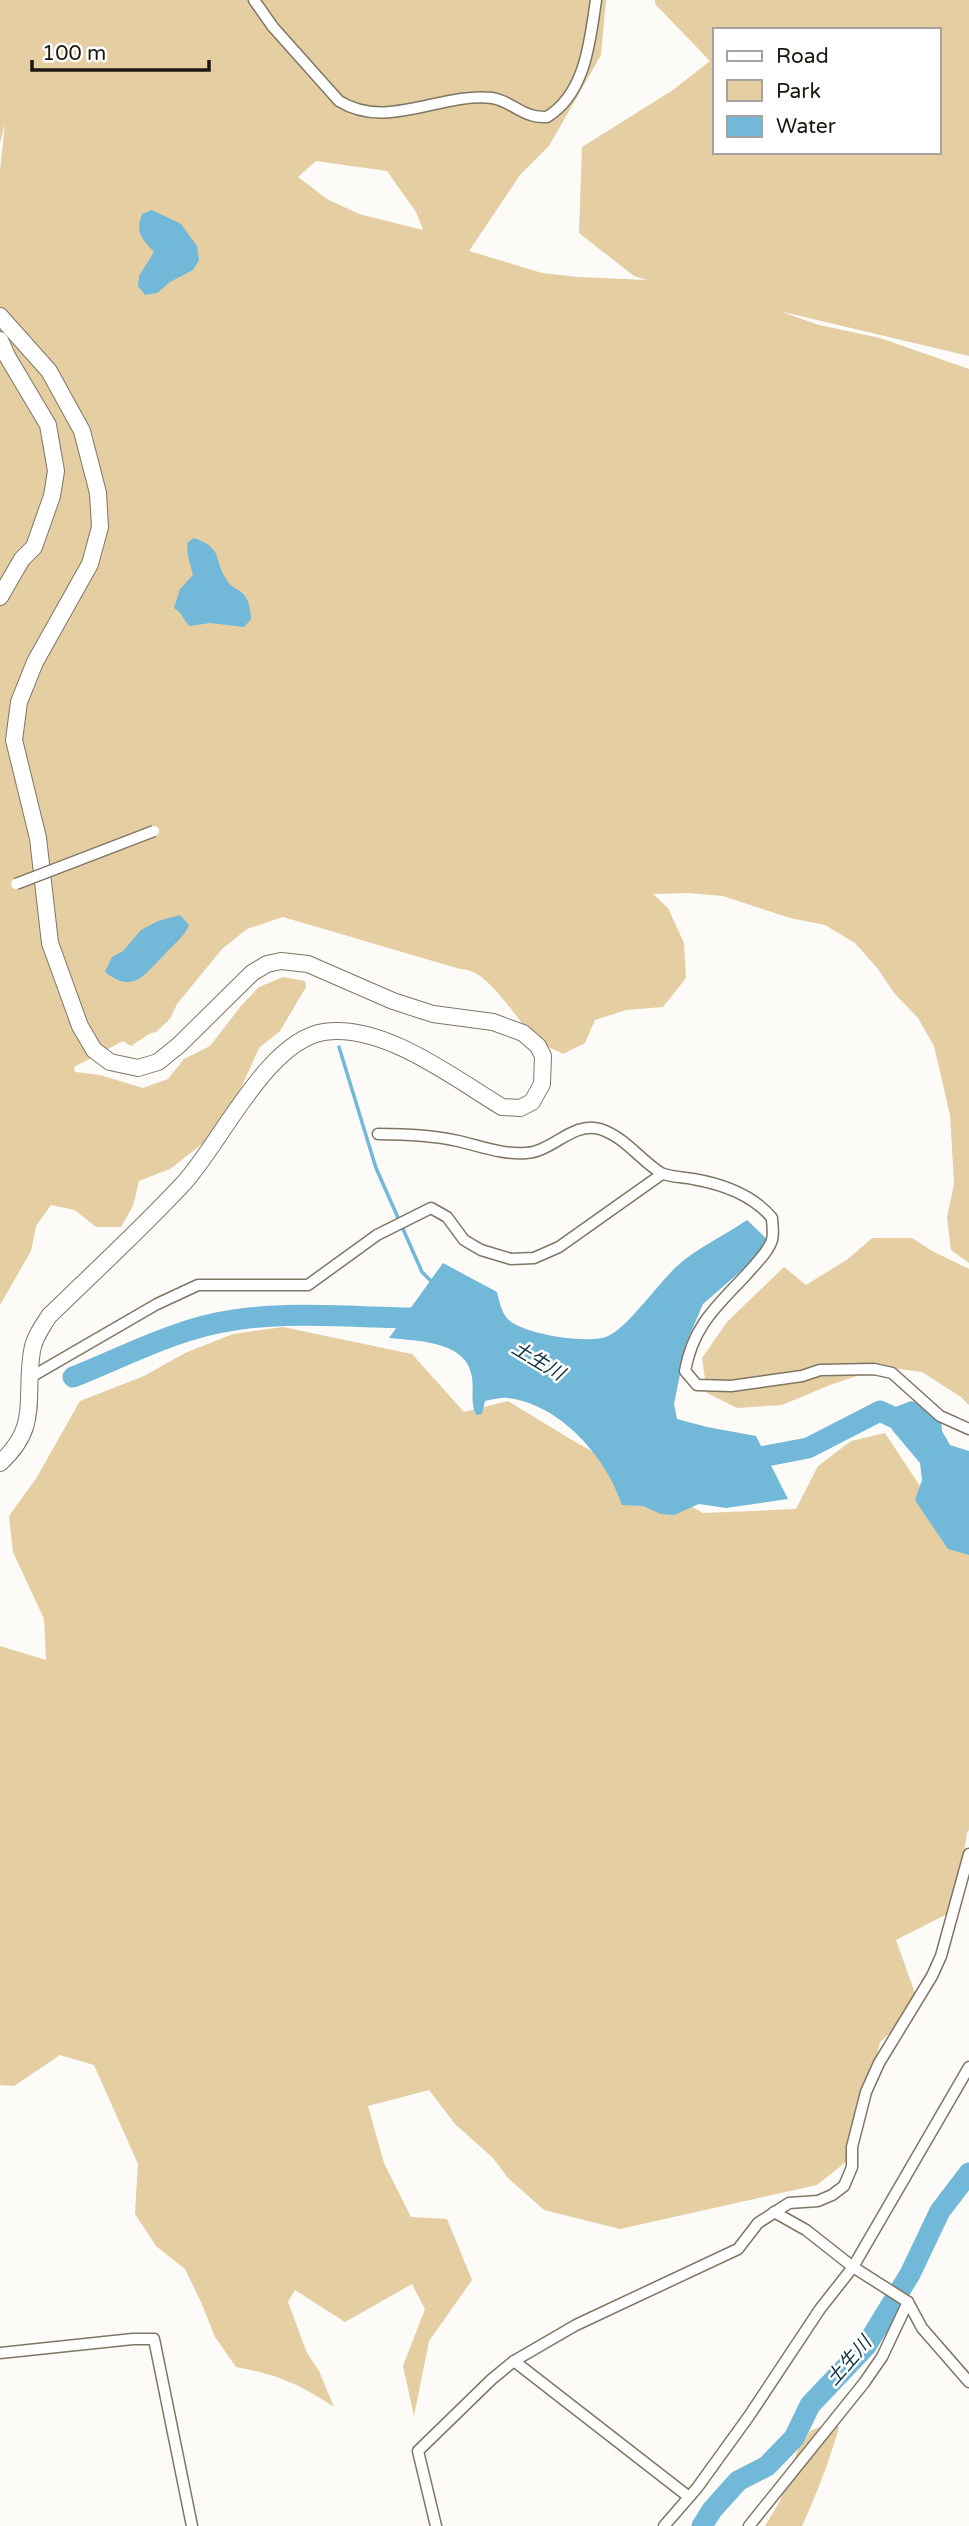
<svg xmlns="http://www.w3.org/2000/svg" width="969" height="2526" font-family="'Varela Round','Noto Sans JP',sans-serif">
<rect width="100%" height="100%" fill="#fdfbf7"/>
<!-- green -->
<g fill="#e4cea2" fill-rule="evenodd">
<path d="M 0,0 L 606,0 L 601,55 L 549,146 L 520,175 L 469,251 L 542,273 L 578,277 L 647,280 L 634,276 L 579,233 L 582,147 L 673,90 L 710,61 L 655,4 L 655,0 L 969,0 L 969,356 L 779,311 L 819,325 L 880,338 L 969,369 L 969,1263 L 951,1250 L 947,1217 L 954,1184 L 950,1115 L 934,1046 L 918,1018 L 894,993 L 878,969 L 855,943 L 825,925 L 790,918 L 723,896 L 687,893 L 653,894 L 668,908 L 684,943 L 686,978 L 663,1007 L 626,1010 L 595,1020 L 585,1043 L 563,1054 C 555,1050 546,1046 539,1041 C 516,1023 491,969 460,969 L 283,917 L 247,929 L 222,949 L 177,1004 L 170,1019 L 156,1032 L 149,1034 L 131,1046 L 123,1041 L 74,1067 L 75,1072 L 100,1075 L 143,1088 L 168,1079 L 184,1059 L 210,1046 L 241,1006 L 259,987 L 283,977 L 305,981 L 306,987 L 280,1031 L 259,1048 L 227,1119 L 211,1137 L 170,1169 L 139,1181 L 133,1206 L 121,1227 L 96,1227 L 75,1210 L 51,1205 L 36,1226 L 31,1251 L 0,1305 L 0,170 L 5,124 L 0,143 ZM 715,30 L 939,30 L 939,152 L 715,152 ZM 316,161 L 387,171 L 416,212 L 423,230 L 359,214 L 327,199 L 298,177 Z"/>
<path d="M 872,1238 L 912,1238 L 932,1251 L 969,1269 L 969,1405 L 961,1397 L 922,1372 L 884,1367 L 830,1385 L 782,1405 L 737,1408 L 707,1393 L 702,1358 L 727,1322 L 784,1267 L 806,1285 L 848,1259 Z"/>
<path d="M 283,1327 L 412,1354 L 464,1412 L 508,1401 L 572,1440 L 703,1513 L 796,1509 L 818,1466 L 851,1441 L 885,1433 L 949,1530 L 969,1546 L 969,1830 L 967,1833 L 955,1910 L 896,1940 L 920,2007 L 880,2042 L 852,2157 L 817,2185 L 620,2229 L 544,2210 L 508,2178 L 493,2158 L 455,2124 L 429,2090 L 368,2106 L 384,2163 L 411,2217 L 447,2219 L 472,2280 L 429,2341 L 414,2416 L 403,2366 L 425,2309 L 412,2284 L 345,2322 L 295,2290 L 288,2302 L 307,2353 L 319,2371 L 334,2407 C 298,2383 278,2375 236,2367 L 215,2337 L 201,2302 L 185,2269 L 156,2246 L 135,2214 L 138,2164 L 94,2065 L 60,2055 L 14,2086 L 0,2085 L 0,1646 L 46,1660 L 44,1619 L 13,1552 L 9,1516 L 37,1477 L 80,1401 L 144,1376 L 185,1353 L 233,1334 Z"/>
<path d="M 833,2422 L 839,2427 C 830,2460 816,2495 802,2526 L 765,2526 L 780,2501 L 798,2449 L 810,2431 Z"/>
</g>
<!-- water -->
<g fill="#72b8d9">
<path d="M 152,210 L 181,224 L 197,246 L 199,260 L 193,270 L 170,282 L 157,293 L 145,295 L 138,286 L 139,276 L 154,252 C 142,238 135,234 142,214 Z"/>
<path d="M 194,538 C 224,549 213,558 226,579 C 229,585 233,587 238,590 C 249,596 250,607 251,619 L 244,627 L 210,623 L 190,626 C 183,621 184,614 174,608 L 180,589 L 193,575 L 188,556 L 187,543 Z"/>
<path d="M 180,915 L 189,925 C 183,939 173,944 164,955 C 145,974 133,995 105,972 L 112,957 L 123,951 L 141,930 L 158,921 Z"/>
<path d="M 747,1220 L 772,1244 L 703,1304 L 686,1344 L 674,1404 L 677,1419 L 707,1427 L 756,1436 L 788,1499 L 726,1508 L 699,1504 L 674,1515 L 661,1514 L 643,1506 L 622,1505 C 606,1457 560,1404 507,1398 C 500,1397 492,1400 485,1401 L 482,1414 L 476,1415 C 470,1402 474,1392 472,1377 C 467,1341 418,1341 389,1338 L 443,1263 L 497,1292 C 499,1300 501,1310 506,1317 C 518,1334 589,1345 608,1336 C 626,1329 659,1283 676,1267 C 696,1248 724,1236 747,1220 Z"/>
<path d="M 911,1401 L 926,1405 L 941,1418 L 942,1431 L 950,1445 L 969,1451 L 969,1555 L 948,1549 L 915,1500 L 922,1480 L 920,1463 L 893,1431 L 882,1412 Z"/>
</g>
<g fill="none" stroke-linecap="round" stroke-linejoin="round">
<!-- stream -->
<path stroke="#72b8d9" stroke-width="3.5" d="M 339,1047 L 376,1168 L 422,1272 L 431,1281"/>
<!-- river -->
<g stroke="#72b8d9" stroke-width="21">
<path d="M 73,1377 C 126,1356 177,1328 234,1320 C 299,1310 366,1319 432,1318"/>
<path d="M 740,1461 L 808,1448 L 880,1411 L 901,1421 L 907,1427"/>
<path d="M 702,2526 L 712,2510 L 738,2481 L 767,2466 L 794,2438 L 810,2405 L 866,2346 L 910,2274 L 940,2211 L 969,2173"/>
</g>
<!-- street casing -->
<g stroke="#7f7664" stroke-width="13">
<g id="street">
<path d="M 254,0 L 273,27 L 339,101 C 387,131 441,92 492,98 C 507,100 517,111 531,115 C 536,117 542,117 547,117 C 586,93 590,40 596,0"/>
<path d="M 378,1134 C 405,1134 431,1135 458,1141 C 480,1146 503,1155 526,1153 C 552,1152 573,1121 600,1129 C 625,1137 640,1160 661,1173 C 669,1177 683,1177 693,1179 C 722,1184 753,1195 772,1218 C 772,1224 774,1233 772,1240 C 768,1253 754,1265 746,1275 C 716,1307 693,1326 685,1371 L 697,1385 L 731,1386 L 802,1376 L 820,1370 L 874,1369 L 892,1373 L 940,1416 L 969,1429"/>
<path d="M 31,1377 L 157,1304 L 198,1285 L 308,1285 L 377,1235 L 431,1208 L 447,1217 L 464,1240 L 481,1250 L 511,1259 L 534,1258 L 559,1247 L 662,1174"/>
<path d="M 774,2212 L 806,2230 L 853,2267 L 908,2302 L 922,2328 L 969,2382"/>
<path d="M 0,2353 L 133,2339 L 154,2339 L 192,2526"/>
<path d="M 514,2361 L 689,2497"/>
<path d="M 436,2526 L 418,2451 L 492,2379 L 514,2361 L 576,2325 L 738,2249 L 758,2223 L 789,2203 L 818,2201 L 832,2195 L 844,2186 L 852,2167 L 852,2147 L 866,2092 L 879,2063 L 932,1976 L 941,1956 L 969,1854"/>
<path d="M 664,2526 L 697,2488 L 749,2416 L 820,2309 L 853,2267 L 969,2067"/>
<path d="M 749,2526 L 864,2383 L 882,2357 L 908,2302"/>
</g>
</g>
<!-- secondary casing -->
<g stroke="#7f7664" stroke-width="18">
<g id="secondary">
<path d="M 0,316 L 49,371 L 82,431 L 98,493 L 100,527 L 90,564 L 35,662 L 19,702 L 14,740 L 38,838 L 50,943 L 80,1026 L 94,1050 L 110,1062 L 138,1068 L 158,1062 L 179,1045 L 252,973 L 267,964 L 281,961 L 308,964 L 393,1001 L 433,1014 L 493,1022 L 523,1033 L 538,1046 L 543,1056 L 542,1084 L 532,1102 L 520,1108 L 502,1107 C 454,1078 383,1023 324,1032 C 266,1041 220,1145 182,1185 C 139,1231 93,1273 49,1316 C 42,1327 34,1338 32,1351 C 24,1398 41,1426 0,1463"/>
<path d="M 0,340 L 7,356 L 48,425 L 56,471 L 52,496 L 34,547 L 22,559 L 0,597"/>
</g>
</g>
<!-- street -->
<use href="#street" stroke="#fff" stroke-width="10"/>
<!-- secondary -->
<use href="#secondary" stroke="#fff" stroke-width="16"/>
<!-- street-bridge casing -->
<g stroke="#7f7664" stroke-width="13" stroke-linecap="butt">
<path id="street-bridge" d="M 16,884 L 154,831"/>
</g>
<!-- street-bridge -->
<use href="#street-bridge" stroke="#fff" stroke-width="10"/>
</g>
<g text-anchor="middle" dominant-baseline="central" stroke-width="5" stroke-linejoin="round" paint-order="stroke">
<!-- water labels -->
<g font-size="19" font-style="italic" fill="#0e2f3e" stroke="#fff">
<text transform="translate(538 1361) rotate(31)">土生川</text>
<text transform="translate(849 2361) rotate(-49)">土生川</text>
</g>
</g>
<!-- legend -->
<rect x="713" y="28" width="228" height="126" fill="#ffffff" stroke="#a4a3a0" stroke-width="2"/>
<rect x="727" y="51" width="35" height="10" fill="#ffffff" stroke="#a4a3a0" stroke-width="2"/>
<text x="776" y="63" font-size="21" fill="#1c1811">Road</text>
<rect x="727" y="80" width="35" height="21" fill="#e4cea2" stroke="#a4a3a0" stroke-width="2"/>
<text x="776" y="98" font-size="21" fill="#1c1811">Park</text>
<rect x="727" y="116" width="35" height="21" fill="#72b8d9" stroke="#a4a3a0" stroke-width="2"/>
<text x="776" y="133" font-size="21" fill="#1c1811">Water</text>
<!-- scale -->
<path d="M32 60v10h177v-10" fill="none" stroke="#1c1811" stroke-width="3.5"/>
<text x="42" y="60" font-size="21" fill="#1c1811" stroke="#ffffff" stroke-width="5" paint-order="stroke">100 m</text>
</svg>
